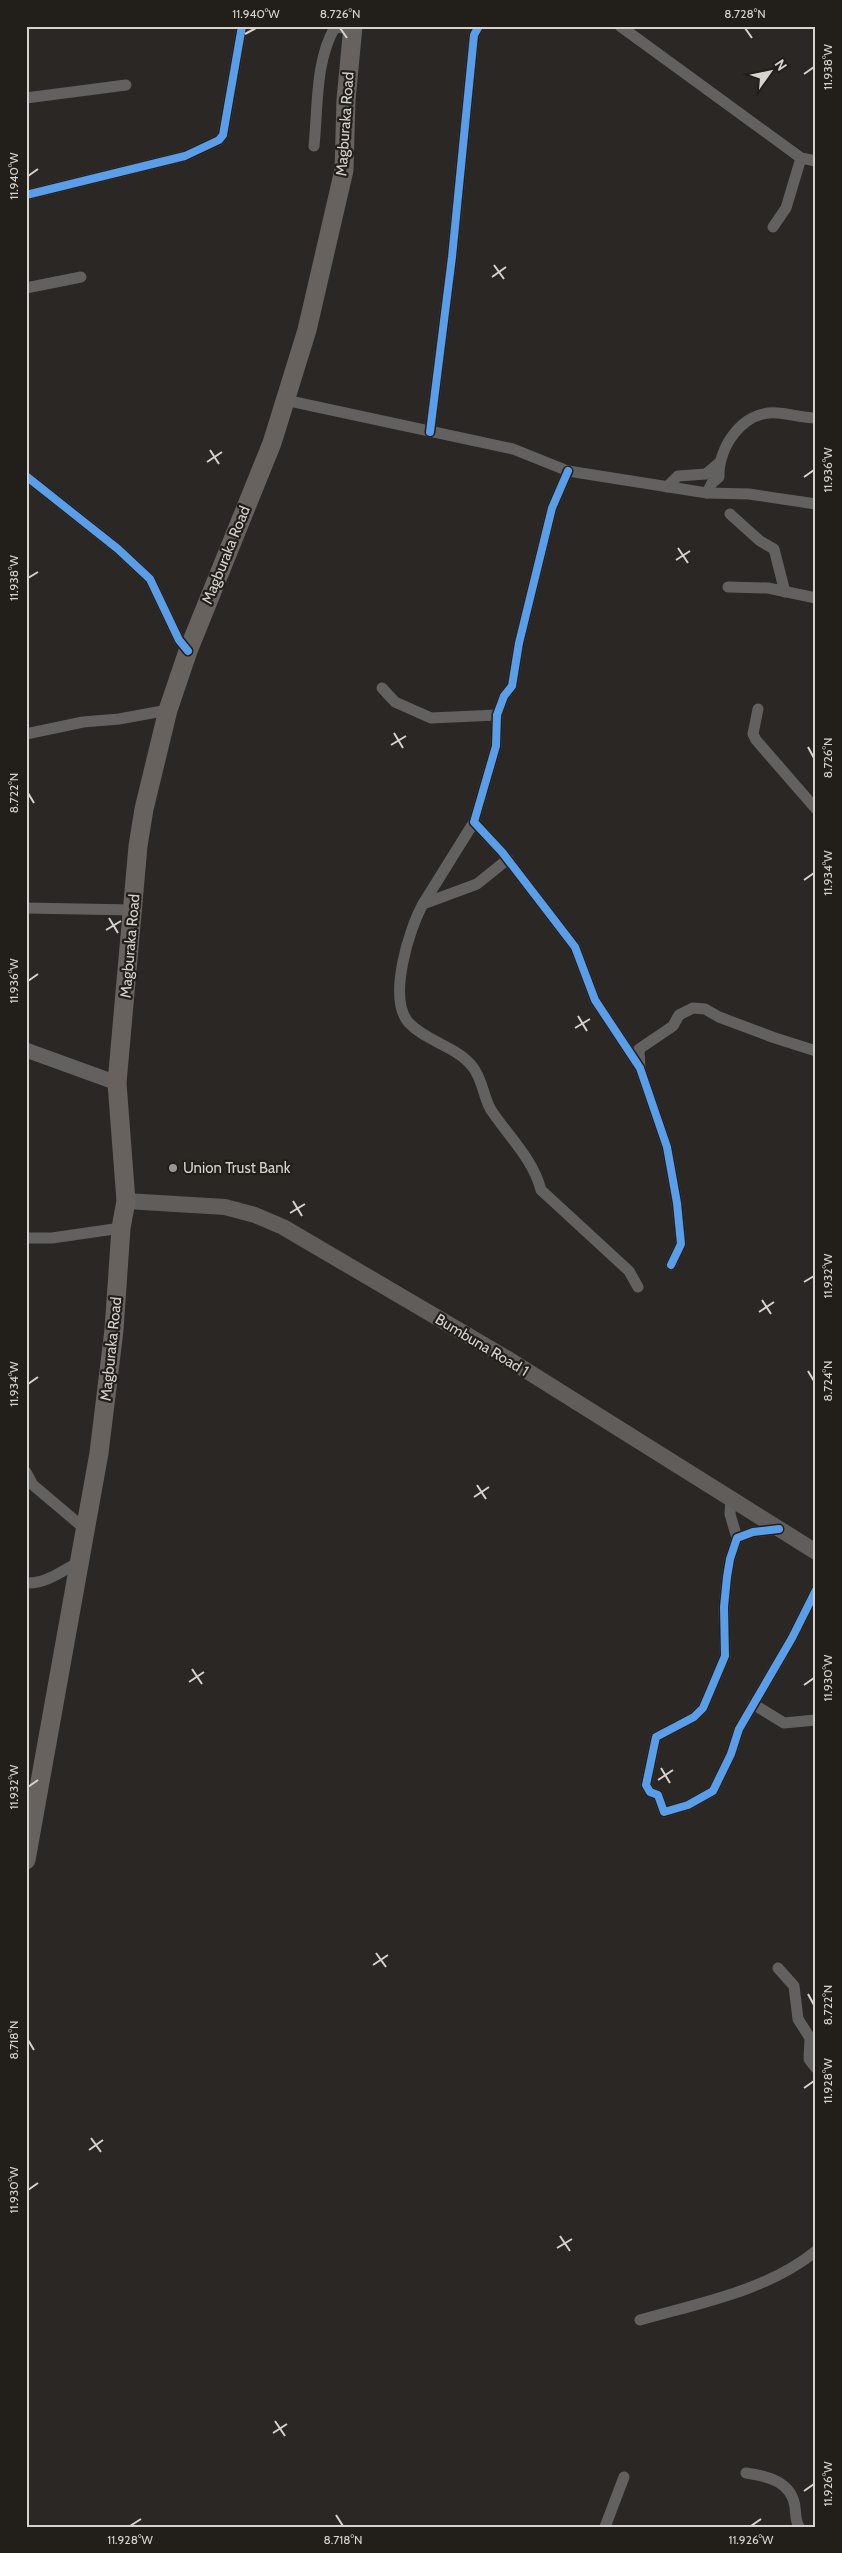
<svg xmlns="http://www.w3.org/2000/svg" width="842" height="2553" font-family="Cabin,sans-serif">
<rect width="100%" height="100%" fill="#2a2724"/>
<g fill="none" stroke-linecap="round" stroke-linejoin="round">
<!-- minor -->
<g stroke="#636160" stroke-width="11">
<path d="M 620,26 L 801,158 L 816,161"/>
<path d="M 26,98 L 126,85"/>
<path d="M 314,146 C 318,108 315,61 335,27 L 353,29"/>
<path d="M 26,195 L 185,156 L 219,140 L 223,135 L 242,26"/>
<path d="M 773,227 L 786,208 L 801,158"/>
<path d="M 26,288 L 81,277"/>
<path d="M 285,400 L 513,449 L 568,471 L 707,493 L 749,494 L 816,504"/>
<path d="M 430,432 L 452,257 L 474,35 L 479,26"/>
<path d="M 568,471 L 552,508 L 519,643 L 512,686 L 504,696 L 497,715 L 496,746 L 474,822 L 502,852 L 575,947 L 595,1000 L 640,1068 L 667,1147 L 677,1203 L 681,1244 L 671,1265"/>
<path d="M 26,476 L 118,549 L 150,579 L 179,640 L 188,651"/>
<path d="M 667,487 L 678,476 L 706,474 L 719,463"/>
<path d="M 707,493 L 712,483 L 719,477 C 718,447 743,410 777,413 C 791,414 802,418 816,418"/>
<path d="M 730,514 L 760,541 L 774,549 L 785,592"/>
<path d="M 728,587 L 768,588 L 816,598"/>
<path d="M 382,688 L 395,702 L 431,718 L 497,715"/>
<path d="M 758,709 L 753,734 L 756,740 L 816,809"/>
<path d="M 26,734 L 83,722 L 119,719 L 168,710"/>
<path d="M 508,859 L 477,884 L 423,904 C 409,929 387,999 409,1023 C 427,1042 456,1046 472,1066 C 483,1079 483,1097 491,1110 C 509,1137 533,1159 541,1190 L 629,1271 L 638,1287"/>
<path d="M 423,904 L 474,822"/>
<path d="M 26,908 L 133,910"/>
<path d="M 640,1068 L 639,1049 L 673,1026 L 679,1015 L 693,1008 L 705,1009 L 719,1017 L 772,1037 L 816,1051"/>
<path d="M 26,1238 L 52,1238 L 121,1228"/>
<path d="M 26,1472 L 33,1485 L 85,1529"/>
<path d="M 731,1500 L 730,1514 L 737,1538"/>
<path d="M 779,1529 L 753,1532 L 737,1538 L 730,1559 L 727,1577 L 724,1607 L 725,1656 L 703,1708 L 694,1717 L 656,1737 L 646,1785 L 650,1792 L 658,1795 L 664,1812 L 688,1805 L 713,1791 L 731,1754 L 739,1729 L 792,1638 L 816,1590"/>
<path d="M 26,1583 C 47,1584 63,1570 81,1561"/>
<path d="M 753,1704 L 784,1723 L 816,1720"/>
<path d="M 778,1968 L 794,1986 L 798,2019 L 810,2038 L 809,2059 L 816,2068"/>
<path d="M 640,2320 C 699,2303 767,2291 816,2251"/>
<path d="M 746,2473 C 768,2476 792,2482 795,2507 C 796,2514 795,2520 799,2527"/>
<path d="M 605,2527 L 624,2477"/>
</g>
<!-- tertiary -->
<path stroke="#636160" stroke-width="15" d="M 26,1050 L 117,1083"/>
<!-- secondary -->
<path stroke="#615d5a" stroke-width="16" d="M 126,1201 L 225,1207 L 255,1215 L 283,1227 L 508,1359 L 816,1552"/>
<!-- primary -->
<path stroke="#68625f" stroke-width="19" d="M 26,1860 L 99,1453 L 114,1330 L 121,1228 L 126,1201 L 117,1083 L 138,846 L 144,809 L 168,710 L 188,651 L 272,443 L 307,330 L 344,170 L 346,100 L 353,26"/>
<!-- cycleway casing -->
<g stroke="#221e19" stroke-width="11">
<g id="cycleway">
<path d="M 26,195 L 185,156 L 219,140 L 223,135 L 242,26"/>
<path d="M 430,432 L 452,257 L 474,35 L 479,26"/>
<path d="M 568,471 L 552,508 L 519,643 L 512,686 L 504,696 L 497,715 L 496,746 L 474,822 L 502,852 L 575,947 L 595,1000 L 640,1068 L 667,1147 L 677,1203 L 681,1244 L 671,1265"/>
<path d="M 26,476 L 118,549 L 150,579 L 179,640 L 188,651"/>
<path d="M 779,1529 L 753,1532 L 737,1538 L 730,1559 L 727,1577 L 724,1607 L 725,1656 L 703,1708 L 694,1717 L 656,1737 L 646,1785 L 650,1792 L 658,1795 L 664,1812 L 688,1805 L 713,1791 L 731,1754 L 739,1729 L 792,1638 L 816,1590"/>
</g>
</g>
<!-- cycleway -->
<use href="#cycleway" stroke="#5a9eea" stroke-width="8"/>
</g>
<!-- ticks -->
<path fill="none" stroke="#d6d3cf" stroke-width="2" d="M 340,28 L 347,38M 745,28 L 752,38M 245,34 L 256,28M 804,74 L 814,67M 28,176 L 38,169M 494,265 L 504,279M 492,277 L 506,267M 210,450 L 219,464M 207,462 L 222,452M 804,477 L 814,470M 678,548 L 688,563M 676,560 L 690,551M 28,578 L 38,572M 394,733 L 403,748M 391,745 L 406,736M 808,747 L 814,758M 28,793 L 34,803M 804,880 L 814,873M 109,918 L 118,933M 106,930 L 121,921M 28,981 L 38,974M 578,1016 L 587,1031M 575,1028 L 590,1019M 293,1201 L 302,1216M 290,1213 L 305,1204M 804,1282 L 814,1276M 762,1300 L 771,1314M 759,1312 L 774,1302M 808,1371 L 814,1381M 28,1384 L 38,1377M 477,1485 L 486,1499M 474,1497 L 489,1487M 192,1669 L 202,1684M 189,1682 L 204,1672M 804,1685 L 814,1678M 661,1768 L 670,1783M 658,1780 L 673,1770M 28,1787 L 38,1780M 376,1953 L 386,1967M 373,1965 L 388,1955M 808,1994 L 814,2005M 28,2040 L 34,2050M 804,2088 L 814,2081M 91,2138 L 101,2152M 89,2150 L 103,2140M 28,2190 L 38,2183M 560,2236 L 570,2251M 557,2248 L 572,2239M 275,2421 L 285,2436M 273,2433 L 287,2424M 804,2491 L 814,2484M 336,2515 L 343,2526M 130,2526 L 141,2519M 751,2526 L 761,2519"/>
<!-- markers -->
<circle fill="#9a9793" stroke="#221e19" stroke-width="2" cx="173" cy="1168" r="5"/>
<g text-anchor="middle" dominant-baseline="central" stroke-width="4.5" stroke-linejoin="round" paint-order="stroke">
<!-- street labels -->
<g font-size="15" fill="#d6d3cf" stroke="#221e19">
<text transform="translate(345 124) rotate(-86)">Magburaka Road</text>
<text transform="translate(226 555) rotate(-68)">Magburaka Road</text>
<text transform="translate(130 946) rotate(-85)">Magburaka Road</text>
<text transform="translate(482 1345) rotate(31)">Bumbuna Road 1</text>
<text transform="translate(111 1349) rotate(-84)">Magburaka Road</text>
</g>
<!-- poi labels -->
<g font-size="15" fill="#d6d3cf" stroke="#221e19" text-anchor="start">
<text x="183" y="1168">Union Trust Bank</text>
</g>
</g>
<!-- border -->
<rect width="842" height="2553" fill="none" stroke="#221e19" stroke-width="55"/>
<!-- north arrow -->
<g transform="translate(770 72) rotate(57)" stroke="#221e19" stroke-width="4" paint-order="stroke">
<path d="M0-4L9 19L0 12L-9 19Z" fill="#d6d3cf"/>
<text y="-8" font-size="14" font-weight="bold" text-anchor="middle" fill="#d6d3cf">N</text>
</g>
<rect x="28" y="28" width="786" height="2498" fill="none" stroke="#d6d3cf" stroke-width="2"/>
<g font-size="12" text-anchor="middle" fill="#d6d3cf">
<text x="256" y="18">11.940°W</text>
<text x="340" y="18">8.726°N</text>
<text x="745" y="18">8.728°N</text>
<text transform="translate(828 67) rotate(-90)" y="4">11.938°W</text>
<text transform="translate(14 176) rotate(-90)" y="4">11.940°W</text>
<text transform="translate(828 470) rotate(-90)" y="4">11.936°W</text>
<text transform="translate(14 578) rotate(-90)" y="4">11.938°W</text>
<text transform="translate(828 758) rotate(-90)" y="4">8.726°N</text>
<text transform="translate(14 793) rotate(-90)" y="4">8.722°N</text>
<text transform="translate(828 873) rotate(-90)" y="4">11.934°W</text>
<text transform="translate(14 981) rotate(-90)" y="4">11.936°W</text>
<text transform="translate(828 1276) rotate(-90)" y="4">11.932°W</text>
<text transform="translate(828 1381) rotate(-90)" y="4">8.724°N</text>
<text transform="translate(14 1384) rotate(-90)" y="4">11.934°W</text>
<text transform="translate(828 1678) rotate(-90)" y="4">11.930°W</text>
<text transform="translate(14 1787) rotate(-90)" y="4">11.932°W</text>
<text transform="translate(828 2005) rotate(-90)" y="4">8.722°N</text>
<text transform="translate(14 2040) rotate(-90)" y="4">8.718°N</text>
<text transform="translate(828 2081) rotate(-90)" y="4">11.928°W</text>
<text transform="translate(14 2190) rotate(-90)" y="4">11.930°W</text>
<text transform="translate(828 2484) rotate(-90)" y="4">11.926°W</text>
<text x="130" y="2544">11.928°W</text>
<text x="343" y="2544">8.718°N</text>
<text x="751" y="2544">11.926°W</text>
</g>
</svg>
